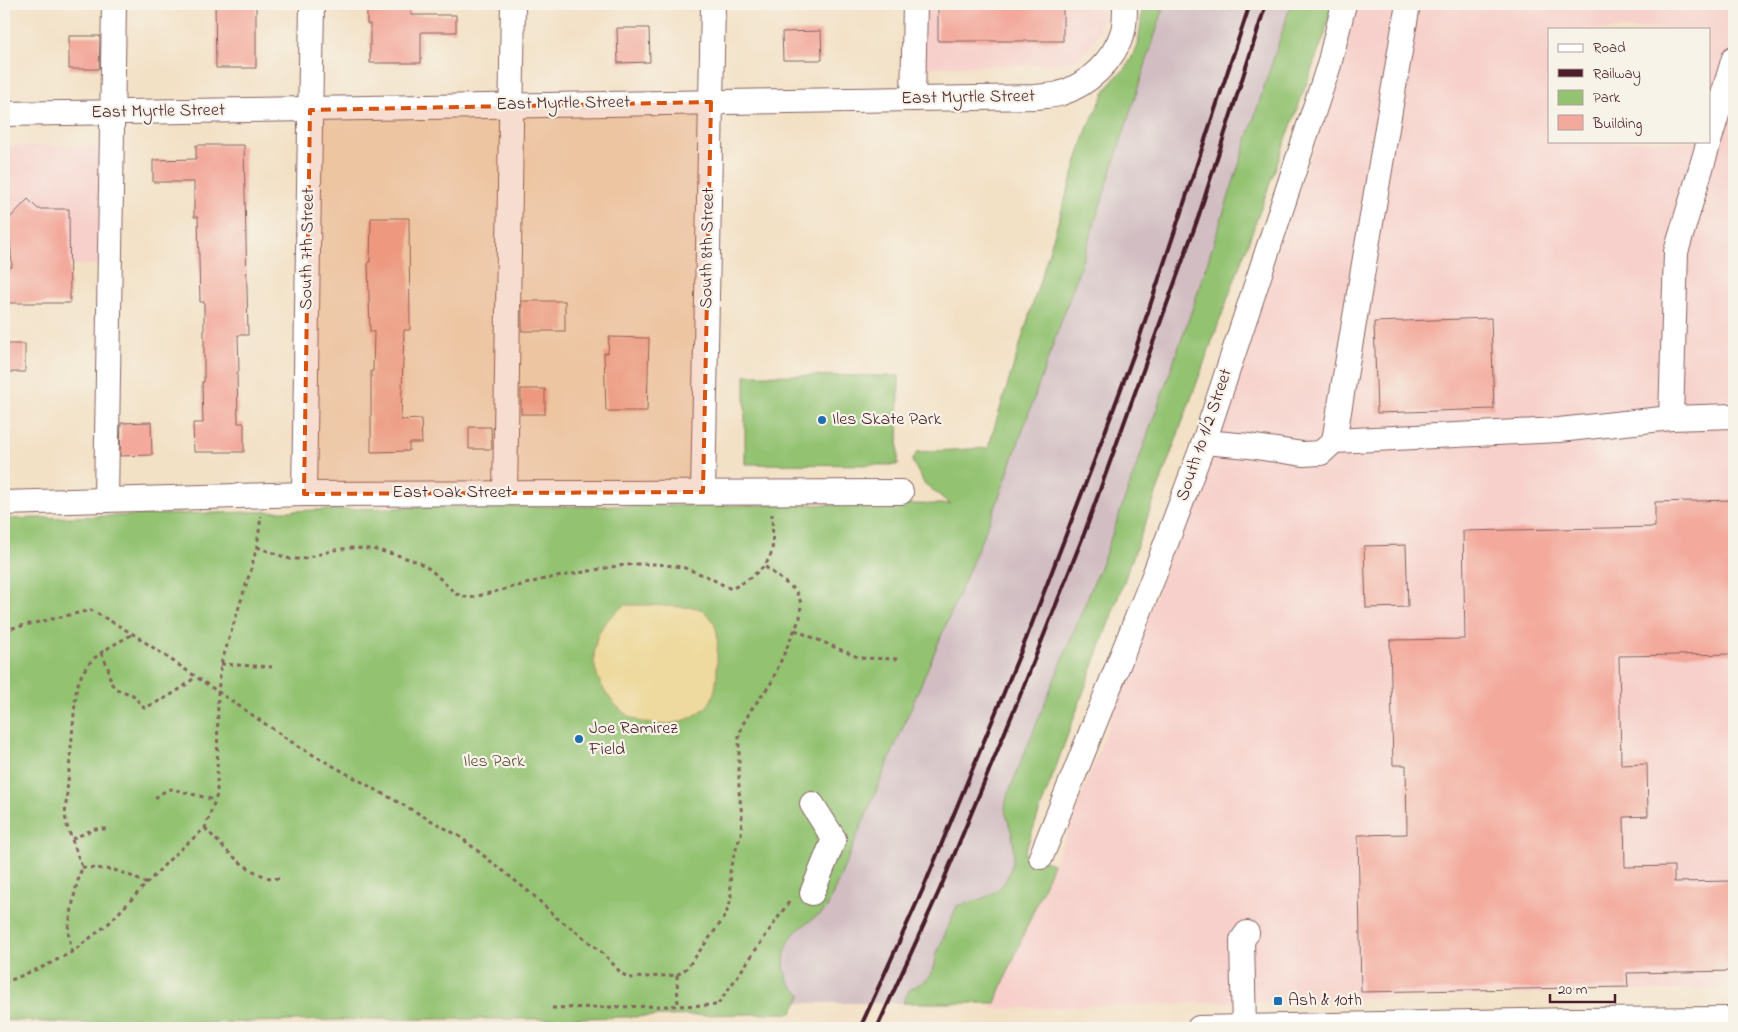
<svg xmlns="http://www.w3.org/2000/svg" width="1738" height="1032" font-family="'Indie Flower',sans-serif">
<rect width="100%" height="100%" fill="#f7f3e8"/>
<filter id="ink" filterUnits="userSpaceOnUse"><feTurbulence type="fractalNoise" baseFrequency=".02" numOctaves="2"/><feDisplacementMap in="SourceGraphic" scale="10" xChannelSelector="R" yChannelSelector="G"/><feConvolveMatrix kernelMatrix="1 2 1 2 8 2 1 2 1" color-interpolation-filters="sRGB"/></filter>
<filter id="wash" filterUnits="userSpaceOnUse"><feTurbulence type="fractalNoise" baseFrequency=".0096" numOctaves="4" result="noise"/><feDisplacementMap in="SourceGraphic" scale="20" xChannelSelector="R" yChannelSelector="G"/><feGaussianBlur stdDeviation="1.12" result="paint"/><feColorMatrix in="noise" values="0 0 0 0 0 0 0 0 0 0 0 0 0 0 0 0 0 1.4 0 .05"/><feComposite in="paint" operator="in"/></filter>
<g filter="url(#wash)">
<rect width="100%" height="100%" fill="#f3e1c6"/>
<!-- built -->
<g fill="#f7d0cb" fill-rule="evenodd">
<path d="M 922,4 L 1103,4 L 1102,18 L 1097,38 L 1080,58 L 1064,64 L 921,67 Z"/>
<path d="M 1357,4 L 1734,4 L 1734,988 L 992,1009 L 1069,829 L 1128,674 L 1320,130 ZM 1549,29 L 1709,29 L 1709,141 L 1549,141 Z"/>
<path d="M 104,145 L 100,265 L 4,266 L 4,146 Z"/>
</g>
<!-- industrial -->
<path fill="#d2bec2" d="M 1165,4 L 1291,4 L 1192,310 L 1106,552 L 1008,794 L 1004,810 L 1010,827 L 1015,851 L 1011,872 L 998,890 L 986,897 L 969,902 L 937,953 L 935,965 L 931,975 L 925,981 L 909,990 L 903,1003 L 797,1003 L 802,994 L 793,989 L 786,979 L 784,962 L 787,949 L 793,935 L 803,926 L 817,917 L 1079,271 Z"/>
<!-- green -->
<g fill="#93c271" stroke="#6e704e">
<path d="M 1143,4 L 1165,4 L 1079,271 L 997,503 L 827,908 C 817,918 801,925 793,935 C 780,954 780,983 802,994 L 792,1013 L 540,1019 L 380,1019 L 116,1025 L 4,1020 L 4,519 L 426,507 L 950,504 L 924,483 L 912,461 L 917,452 L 988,448 L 1087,129 L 1104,94 L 1114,79 L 1126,68 L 1138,46 Z"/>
<path d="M 1291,4 L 1333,4 L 1324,36 L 1024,854 L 1053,864 L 995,1003 L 903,1003 L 909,990 L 925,981 L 931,975 L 935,965 L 937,953 L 957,906 C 966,903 977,901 986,897 C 1014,884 1018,853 1010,827 C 1005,809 1003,814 1008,794 L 1106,552 L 1192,310 Z"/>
<path d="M 745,375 L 899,376 L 898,465 L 745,464 Z"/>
</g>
<!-- sand -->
<path fill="#eeda9e" stroke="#9c7c64" d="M 625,605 L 649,605 L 698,608 C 722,622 717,637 717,661 C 717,674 717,694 708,705 C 690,724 658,730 634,719 C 629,717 623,712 619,708 C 598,688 587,661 599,633 C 604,621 615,613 625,605 Z"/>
<g id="blocks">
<!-- building -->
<g fill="#f3a99b">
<path d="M 215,4 L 256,4 L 256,68 L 216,68 Z"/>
<path d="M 367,4 L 411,4 L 411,15 L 456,15 L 456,32 L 421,32 L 421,63 L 370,63 L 370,24 L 367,24 Z"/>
<rect x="938" y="4" width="125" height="37"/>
<path d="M 617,28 L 649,28 L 650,62 L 618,63 Z"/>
<path d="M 821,31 L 822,60 L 783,60 L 782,32 Z"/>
<path d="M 69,36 L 100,36 L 99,69 L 69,69 Z"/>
<path d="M 196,145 L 244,145 L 248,335 L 238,335 L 239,372 L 237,372 L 238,423 L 244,423 L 244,452 L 194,452 L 193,423 L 203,423 L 202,382 L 204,382 L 204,302 L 200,302 L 198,217 L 194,217 L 194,182 L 153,182 L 153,160 L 196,159 Z"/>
<path d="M 28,199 L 38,209 L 69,209 L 70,303 L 4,303 L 4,267 L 12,267 L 10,239 L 4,232 L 4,224 Z"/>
<path d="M 371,218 L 409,218 L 410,330 L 404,330 L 401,420 L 421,419 L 422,443 L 409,443 L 409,451 L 371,452 L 371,371 L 373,371 L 374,331 L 370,331 L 368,262 L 370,262 Z"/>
<rect x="522" y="301" width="43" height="30"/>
<path d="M 1491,318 L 1494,409 L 1377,413 L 1374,322 Z"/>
<path d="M 609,337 L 649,338 L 647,411 L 606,411 L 604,353 L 608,353 Z"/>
<rect x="4" y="344" width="21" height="28"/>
<rect x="521" y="389" width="24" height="25"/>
<path d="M 151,422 L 152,455 L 120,456 L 121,423 Z"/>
<path d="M 469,427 L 491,427 L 492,449 L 469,449 Z"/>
<path d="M 1734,500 L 1734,654 L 1619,656 L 1621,765 L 1647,764 L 1648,816 L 1624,817 L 1625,867 L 1674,866 L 1674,882 L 1734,881 L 1734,971 L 1627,973 L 1628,987 L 1361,992 L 1358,835 L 1407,834 L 1406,765 L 1393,765 L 1390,640 L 1465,639 L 1463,531 L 1655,527 L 1655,502 Z"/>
<path d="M 1406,545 L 1408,607 L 1366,608 L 1364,546 Z"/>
</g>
</g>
</g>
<g filter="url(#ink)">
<use href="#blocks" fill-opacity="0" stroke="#856361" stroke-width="1"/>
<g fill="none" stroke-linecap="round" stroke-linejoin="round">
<!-- minor casing -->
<g stroke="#856361" stroke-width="26">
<g id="minor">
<path d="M 1408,4 L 1334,441 L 1559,430 L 1671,418 L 1676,252 L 1734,58"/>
<path d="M 913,99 L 915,4"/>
<path d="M 4,114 L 1035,97 C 1043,96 1051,96 1059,94 C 1088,85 1114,61 1123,31 C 1125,23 1125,12 1125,4"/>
<path d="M 1671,418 L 1734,416"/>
<path d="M 1204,442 L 1249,446 L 1303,454 L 1321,453 L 1334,441"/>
<path d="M 703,492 L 713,4"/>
<path d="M 505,493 L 513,4"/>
<path d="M 304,494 L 312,4"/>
<path d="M 106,500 L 114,4"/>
<path d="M 4,503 L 304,494 L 901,492"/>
<path d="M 1041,857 L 1153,578 L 1204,442 L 1329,65 L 1344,4"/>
<path d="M 812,893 L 834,839 L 812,804"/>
<path d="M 1199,1028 L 1571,1020 L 1734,1019"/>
<path d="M 1244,1028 L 1242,940 L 1247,933"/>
</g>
</g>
<!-- path -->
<g stroke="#856361" stroke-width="3" stroke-dasharray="4 4" stroke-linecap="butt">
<path d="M 257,547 L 290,559 L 303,559 L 334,550 L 351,548 L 372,549 L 397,555 L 418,562 L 431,570 L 456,594 L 470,598 L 545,579 L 617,566 L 636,564 L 658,564 L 682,567 L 706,576 L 731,589 C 744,583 767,568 771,554 C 774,546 772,523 772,514"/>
<path d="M 4,630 L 91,610 L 133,634 L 299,747 L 459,836 L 533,895 L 557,918 L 578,933 L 606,956 L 621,973 L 629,978 L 677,975 L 687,968 L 722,921 L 729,907 L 731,897 L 730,868 L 741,834 L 742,816 L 739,791 L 739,736 L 743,724 L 751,710 L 771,683 L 800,618 L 801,603 L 796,591 L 763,565"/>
<path d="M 795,630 L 860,658 L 901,659"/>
<path d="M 101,653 L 108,667 L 111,683 L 116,689 L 133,695 L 144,708 C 163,700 180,691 195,677"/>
<path d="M 221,664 L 272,667"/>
<path d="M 155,798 L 165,791 L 172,789 L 215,800"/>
<path d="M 205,828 C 223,847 242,869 267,877 C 272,879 278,878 283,879"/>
<path d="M 72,839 L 94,829 L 107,829"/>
<path d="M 82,867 L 114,870 L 129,875 L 147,884"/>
<path d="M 72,952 L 68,931 L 75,891 L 82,867 L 67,826 L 65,815 L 76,692 C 83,658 105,650 133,634"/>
<path d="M 677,975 L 678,1006"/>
<path d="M 4,983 L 47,965 L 72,952 L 108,924 L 173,856 L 205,828 L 217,795 L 218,693 L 221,664 L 251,569 L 257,547 L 261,516"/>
<path d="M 552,1008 L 719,1005 L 719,1003 L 791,899"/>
</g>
<!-- minor -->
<use href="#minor" stroke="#fff" stroke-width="24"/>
<!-- rail -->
<g stroke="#4a1f2b" stroke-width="4">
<path d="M 860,1028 L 923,889 L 1026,639 L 1095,459 L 1136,348 L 1250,4"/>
<path d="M 877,1028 L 940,889 L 1019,698 L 1084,534 L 1198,218 L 1266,4"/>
</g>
</g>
</g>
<!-- marked area -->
<path fill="#d8530f" fill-opacity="0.2" stroke="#d8530f" stroke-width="4" stroke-dasharray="10 6" stroke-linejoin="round" d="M 711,102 L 703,492 L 304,494 L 310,110 Z"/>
<!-- markers -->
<g fill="#1f6fb2" stroke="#f7f3e8" stroke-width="2">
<circle cx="822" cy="420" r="5"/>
<circle cx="579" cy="739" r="5"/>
<rect x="1273" y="996" width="10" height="10" rx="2.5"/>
</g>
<g text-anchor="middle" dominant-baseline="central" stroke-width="4.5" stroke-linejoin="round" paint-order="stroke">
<!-- street labels -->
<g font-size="18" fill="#4a1f2b" stroke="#f7f3e8">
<text transform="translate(968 98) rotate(-1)">East Myrtle Street</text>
<text transform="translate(563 104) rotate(-1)">East Myrtle Street</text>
<text transform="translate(158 112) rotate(-1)">East Myrtle Street</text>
<text transform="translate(708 248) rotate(-89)">South 8th Street</text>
<text transform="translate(308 249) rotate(-89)">South 7th Street</text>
<text transform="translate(1205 435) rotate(-71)">South 10 1/2 Street</text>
<text x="452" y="493">East Oak Street</text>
</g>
<!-- poi labels -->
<g font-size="18" fill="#4a1f2b" stroke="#f7f3e8" text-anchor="start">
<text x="832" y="420">Iles Skate Park</text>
<text x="589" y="729">Joe Ramirez<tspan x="589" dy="21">Field</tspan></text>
<text x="1288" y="1001">Ash &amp; 10th</text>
</g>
<!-- park labels -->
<g font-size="18" fill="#605040" stroke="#f7f3e8">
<text x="494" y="762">Iles Park</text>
</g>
</g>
<!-- margin -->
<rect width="1738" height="1032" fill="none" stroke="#f7f3e8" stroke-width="20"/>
<!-- legend -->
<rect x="1548" y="28" width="162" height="115" fill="#f7f3e8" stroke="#b29e9c"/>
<rect x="1558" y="44" width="25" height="8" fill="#ffffff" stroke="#b29e9c"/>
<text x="1593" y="52" font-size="15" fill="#4a1f2b">Road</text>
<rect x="1558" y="69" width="25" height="8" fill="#4a1f2b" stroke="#b29e9c"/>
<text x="1593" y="78" font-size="15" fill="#4a1f2b">Railway</text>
<rect x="1558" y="90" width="25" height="15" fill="#93c271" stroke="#b29e9c"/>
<text x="1593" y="102" font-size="15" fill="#4a1f2b">Park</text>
<rect x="1558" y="115" width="25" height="15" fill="#f3a99b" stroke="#b29e9c"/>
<text x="1593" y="128" font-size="15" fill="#4a1f2b">Building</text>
<!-- scale -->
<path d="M1550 994v8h65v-8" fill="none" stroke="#4a1f2b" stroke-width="2.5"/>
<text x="1558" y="994" font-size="15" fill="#4a1f2b" stroke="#f7f3e8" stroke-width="4" paint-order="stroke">20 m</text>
</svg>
